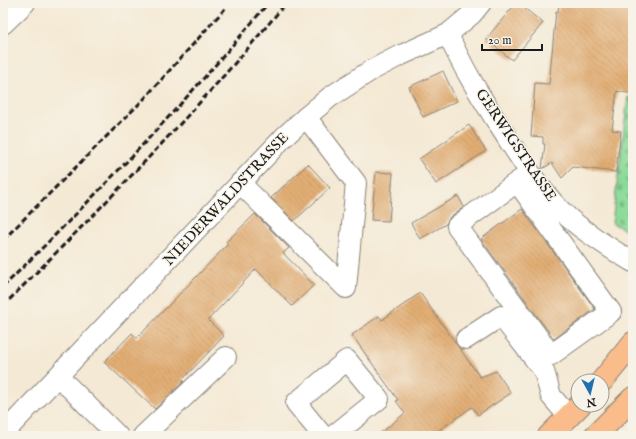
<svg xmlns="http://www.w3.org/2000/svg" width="636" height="439" font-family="'IM FELL English',serif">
<defs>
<pattern id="cemetery-stones" width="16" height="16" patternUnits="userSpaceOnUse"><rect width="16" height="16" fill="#8bda98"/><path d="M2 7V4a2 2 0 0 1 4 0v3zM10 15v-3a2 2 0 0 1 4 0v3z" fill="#77ba82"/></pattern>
<pattern id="building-back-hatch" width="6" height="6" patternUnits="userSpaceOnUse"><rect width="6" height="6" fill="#e2ae74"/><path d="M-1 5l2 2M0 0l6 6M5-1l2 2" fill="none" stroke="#c19564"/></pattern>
</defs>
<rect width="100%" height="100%" fill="#f7f3e8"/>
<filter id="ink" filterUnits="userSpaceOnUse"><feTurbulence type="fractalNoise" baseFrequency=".025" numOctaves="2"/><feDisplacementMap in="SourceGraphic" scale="8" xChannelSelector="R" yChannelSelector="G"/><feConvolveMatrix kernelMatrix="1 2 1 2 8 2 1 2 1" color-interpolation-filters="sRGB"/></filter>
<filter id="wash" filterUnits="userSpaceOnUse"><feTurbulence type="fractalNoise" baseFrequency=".012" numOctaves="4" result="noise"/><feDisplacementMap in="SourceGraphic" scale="16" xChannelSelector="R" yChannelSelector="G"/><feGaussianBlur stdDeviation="0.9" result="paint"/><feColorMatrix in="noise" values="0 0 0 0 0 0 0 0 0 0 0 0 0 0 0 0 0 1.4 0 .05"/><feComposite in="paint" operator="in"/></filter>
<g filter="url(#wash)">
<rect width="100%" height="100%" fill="#f4e9d4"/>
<!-- cemetery -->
<path fill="url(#cemetery-stones)" stroke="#547b5a" d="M 628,97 L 633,98 L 633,233 L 629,232 L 612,223 Z"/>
<g id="blocks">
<!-- building -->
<g fill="url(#building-back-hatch)">
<path d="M 516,3 L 518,3 L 543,23 L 512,60 L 486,39 Z"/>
<path d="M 559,3 L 633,3 L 633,94 L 617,91 L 612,130 L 621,131 L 616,172 L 573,167 L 562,178 L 552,163 L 542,169 L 545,144 L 543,144 L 543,137 L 531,136 L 535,83 L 549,84 L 556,11 L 558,12 Z"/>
<path d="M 443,71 L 457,101 L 423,117 L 409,87 Z"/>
<path d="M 469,125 L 486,151 L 436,184 L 419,159 Z"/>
<path d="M 308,164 L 330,188 L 294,221 L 271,198 Z"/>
<path d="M 376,172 L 393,173 L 389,221 L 371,220 Z"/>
<path d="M 458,196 L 464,207 L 450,217 L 446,224 L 420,239 L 411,223 Z"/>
<path d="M 522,209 L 595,309 L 554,339 L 481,239 Z"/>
<path d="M 255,214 L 289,248 L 283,253 L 314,285 L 292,306 L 256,269 L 208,320 L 224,336 L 182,380 L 184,381 L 183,382 L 155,409 L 104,362 L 132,333 L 137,338 L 228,244 L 226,242 Z"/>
<path d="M 420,293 L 480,377 L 496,371 L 511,393 L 478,415 L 472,407 L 431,436 L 377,436 L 405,413 L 396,401 L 398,400 L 352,335 L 379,316 L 382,320 Z"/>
</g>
</g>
</g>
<g filter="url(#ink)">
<use href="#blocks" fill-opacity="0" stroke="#888278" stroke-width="1"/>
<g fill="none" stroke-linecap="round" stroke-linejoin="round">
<!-- minor casing -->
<g stroke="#888278" stroke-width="22">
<g id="minor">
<path d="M 3,24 L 25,3"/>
<path d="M 448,34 C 462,67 481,97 500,127 C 521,159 541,194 570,219 C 589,235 611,249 633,262"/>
<path d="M 517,182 L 611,312 L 551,355 L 457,226 L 517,182 L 531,174"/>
<path d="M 240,183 L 346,288 L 356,183 L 306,117"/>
<path d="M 466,339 L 501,316 L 544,371 L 551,396 L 569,417"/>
<path d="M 59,377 L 118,436"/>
<path d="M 3,434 L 284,137 L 306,117 L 330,97 L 370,71 L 397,57 L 448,34 L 472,14 L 481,3"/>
<path d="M 143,436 L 226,357"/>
<path d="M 323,436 L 296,403 L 347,360 L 379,399 L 333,436"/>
</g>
</g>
<!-- major casing -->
<g stroke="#888278" stroke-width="24">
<g id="major">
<path d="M 602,381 L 633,343"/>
<path d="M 549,436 L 580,405"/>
<path d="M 595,436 L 633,398"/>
</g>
</g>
<!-- minor -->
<use href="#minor" stroke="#fff" stroke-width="20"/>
<!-- major -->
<use href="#major" stroke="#f9bc8a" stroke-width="22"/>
<!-- rail -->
<g stroke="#1c1c1c" stroke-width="3" stroke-dasharray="6 3" stroke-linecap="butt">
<path d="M 3,240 L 144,99 L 230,3"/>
<path d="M 3,287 C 95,196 186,103 268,3"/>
<path d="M 3,306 C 101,208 198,110 286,3"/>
</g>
</g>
</g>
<g text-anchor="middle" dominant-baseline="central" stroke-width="3" stroke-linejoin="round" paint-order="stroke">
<!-- street labels -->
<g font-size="15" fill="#1c1c1c" stroke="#f7f3e8">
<text transform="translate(516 145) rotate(56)">GERWIGSTRASSE</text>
<text transform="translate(226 199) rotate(-47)">NIEDERWALDSTRASSE</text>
</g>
</g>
<!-- margin -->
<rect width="636" height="439" fill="none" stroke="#f7f3e8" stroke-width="16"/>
<!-- north arrow -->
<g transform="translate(590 393) rotate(172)"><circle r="19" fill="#f7f3e8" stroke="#9f9d96"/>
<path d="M0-3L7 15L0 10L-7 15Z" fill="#1f6fb2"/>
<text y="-6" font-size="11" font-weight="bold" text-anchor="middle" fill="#1c1c1c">N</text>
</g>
<!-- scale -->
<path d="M482 44v6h60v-6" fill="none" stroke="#1c1c1c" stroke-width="2"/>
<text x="488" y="44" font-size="12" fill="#1c1c1c" stroke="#f7f3e8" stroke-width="3" paint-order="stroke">20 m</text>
</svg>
